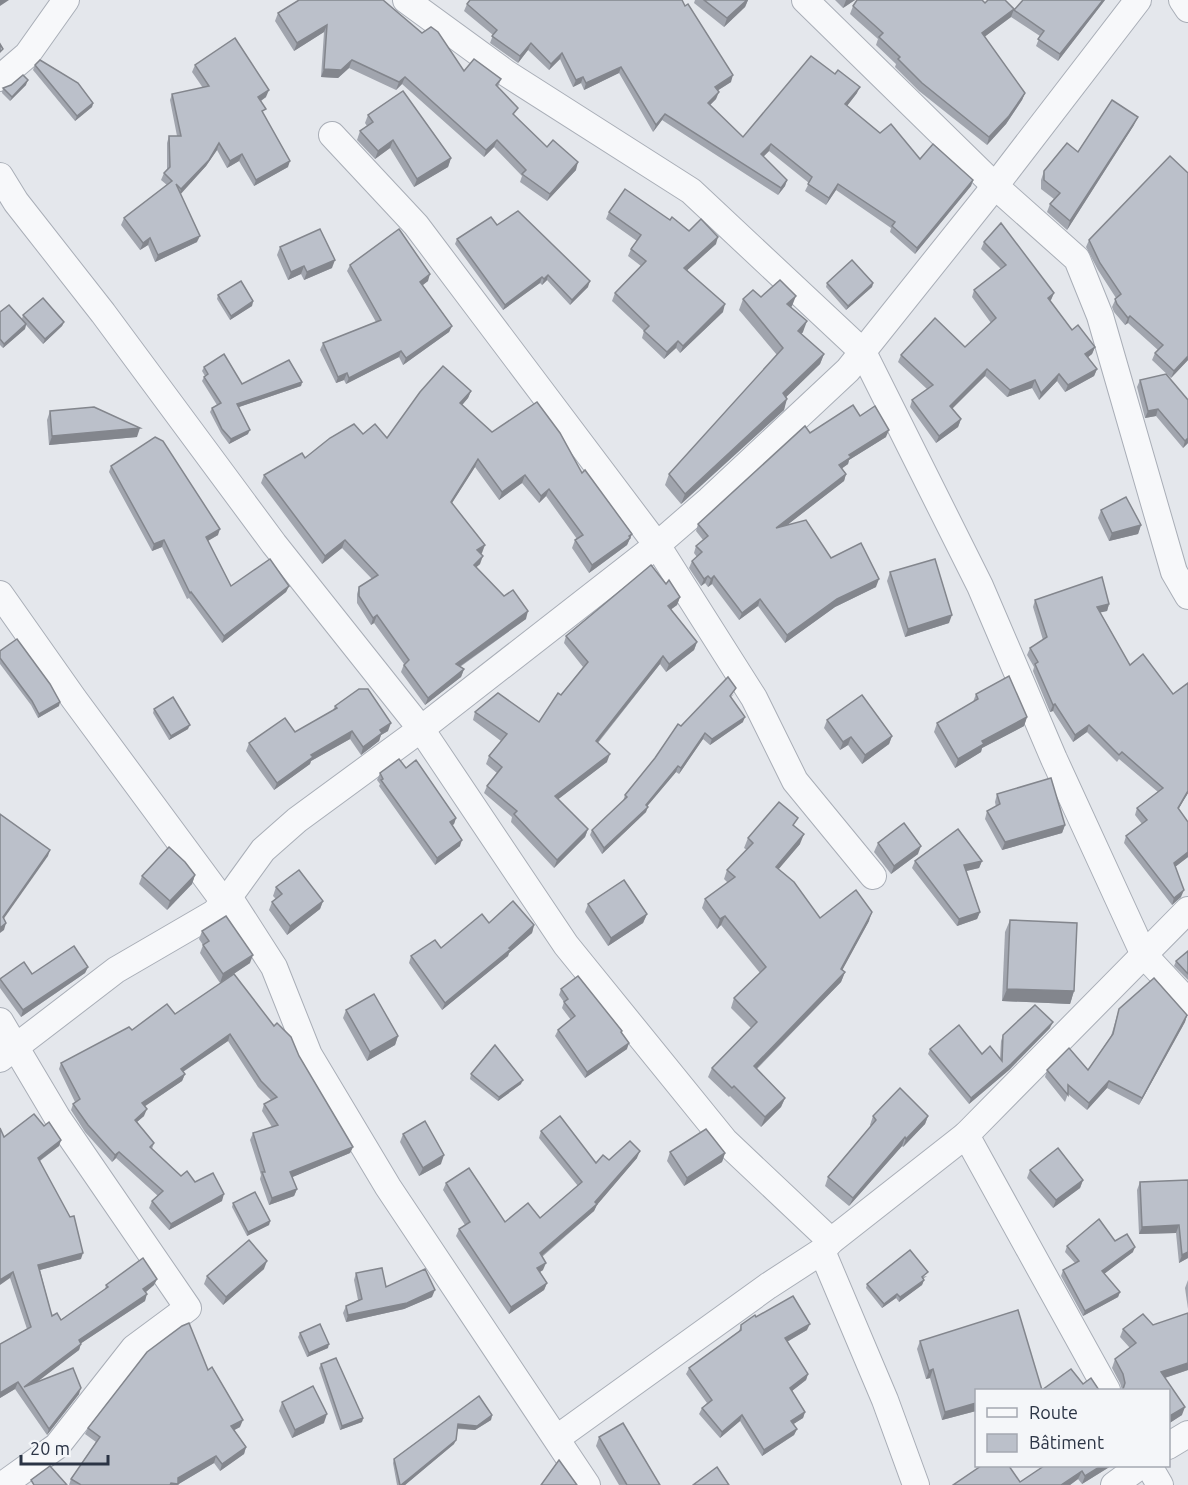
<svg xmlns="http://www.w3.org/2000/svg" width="1188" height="1485" font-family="Ubuntu,sans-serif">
<rect width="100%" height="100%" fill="#e4e7ec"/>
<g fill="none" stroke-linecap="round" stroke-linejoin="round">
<!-- minor casing -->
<g stroke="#a9aeb7" stroke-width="28">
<g id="minor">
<path d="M 406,0 L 506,73 L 691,191 L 863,352 L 980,586 L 1054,759 L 1144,955 L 1188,1002"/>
<path d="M 805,0 L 995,186 L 1077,259 L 1100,316 L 1174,572 L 1188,596"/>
<path d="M 1182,0 L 1188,9"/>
<path d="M 0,78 L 27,55 L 66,0"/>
<path d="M 332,135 L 416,225 L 657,545 L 754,698 L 795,781 L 873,876"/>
<path d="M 0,176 L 16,202 L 103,313 L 274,544 L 421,729 L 566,945 L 725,1141 L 831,1241"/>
<path d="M 0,594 L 74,699 L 224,902"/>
<path d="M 229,897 L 274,967 L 309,1055 L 388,1187 L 587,1485"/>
<path d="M 0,1021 L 57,1117 L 188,1308 L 134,1348 L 57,1446 L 4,1484"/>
<path d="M 0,1059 L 116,970 L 214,913 L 229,897 L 263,850 L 297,820 L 421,729 L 657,545 L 709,500 L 848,370 L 995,186 L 1138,0"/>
<path d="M 966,1135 L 1107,1390"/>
<path d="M 822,1251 L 885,1400 L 916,1485"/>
<path d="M 557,1438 L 768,1286 L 822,1251 L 831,1241 L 966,1135 L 1188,910"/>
<path d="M 1168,1446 L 1188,1434"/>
<path d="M 1149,1466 L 1160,1485"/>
<path d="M 1114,1485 L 1140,1466"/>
</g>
</g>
<!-- minor -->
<use href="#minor" stroke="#f7f8fa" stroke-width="26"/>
</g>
<!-- wall -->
<g fill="#a1a5ae">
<path d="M 299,0 L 464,71 L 501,79 L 498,87 L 515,116 L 547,147 L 576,170 L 547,201 L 520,182 L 522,176 L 494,147 L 484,157 L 402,84 L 396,90 L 349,68 L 338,78 L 321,77 L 324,32 L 294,51 L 275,21 L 278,13 Z"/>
<path d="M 695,0 L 748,0 L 745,7 L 724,27 L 694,3 Z"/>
<path d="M 835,0 L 855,0 L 843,8 Z"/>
<path d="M 1105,0 L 1058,61 L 1036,46 L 1040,36 L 1011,17 L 984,37 L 1025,93 L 1022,100 L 1006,124 L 987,145 L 919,91 L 895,67 L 896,64 L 876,45 L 878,39 L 850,14 L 853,6 L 985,3 L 1014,9 Z"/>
<path d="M 467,4 L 685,6 L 731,82 L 717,91 L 716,99 L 710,105 L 743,137 L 857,93 L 847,106 L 880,133 L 920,159 L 973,180 L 971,186 L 915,254 L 890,232 L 891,228 L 836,190 L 826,205 L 805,191 L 809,183 L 769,151 L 763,157 L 787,180 L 785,186 L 778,195 L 662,120 L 653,132 L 619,73 L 584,90 L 581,83 L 573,87 L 560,59 L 549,70 L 528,50 L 518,63 L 490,43 L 493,35 L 464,11 Z"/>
<path d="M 35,65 L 93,103 L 92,107 L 75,121 L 33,70 Z"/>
<path d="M 195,65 L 266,97 L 261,101 L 263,114 L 288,167 L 254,186 L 239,161 L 227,168 L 217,150 L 206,166 L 180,194 L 197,242 L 155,262 L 148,245 L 140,250 L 121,225 L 124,218 L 167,185 L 161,180 L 164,173 L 167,169 L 167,143 L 169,136 L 177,136 L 170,100 L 172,94 L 203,88 L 192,72 Z"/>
<path d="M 26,85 L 10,101 L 2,93 L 3,88 Z"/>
<path d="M 368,115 L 451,158 L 448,167 L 414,187 L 390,148 L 375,159 L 357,140 L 360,131 L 367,126 L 365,123 Z"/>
<path d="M 1134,125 L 1067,230 L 1047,212 L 1050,204 L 1054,199 L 1041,189 L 1041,180 L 1044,171 L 1078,152 Z"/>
<path d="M 609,212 L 670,220 L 716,244 L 687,270 L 723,312 L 680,353 L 676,348 L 664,359 L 642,338 L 644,331 L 612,301 L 615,293 L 641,266 L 628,256 L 631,249 L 637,241 L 606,219 Z"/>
<path d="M 497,225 L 588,287 L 570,305 L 547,280 L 542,285 L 540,283 L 503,310 L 455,244 L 457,239 Z"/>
<path d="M 1089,240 L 1188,360 L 1171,378 L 1152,360 L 1155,353 L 1158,350 L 1128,323 L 1125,325 L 1114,312 L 1112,307 L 1116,298 L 1098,270 L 1086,247 Z"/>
<path d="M 984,242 L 1054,293 L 1050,301 L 1072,330 L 1095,347 L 1092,354 L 1088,357 L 1097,369 L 1094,376 L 1065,392 L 1057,381 L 1039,400 L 1032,388 L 1007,397 L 985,376 L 952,408 L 961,419 L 958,427 L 936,443 L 910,407 L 912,400 L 927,389 L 898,362 L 901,355 L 965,347 L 991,323 L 972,297 L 974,290 L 1001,269 L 981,249 Z"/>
<path d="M 280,247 L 332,268 L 304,280 L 301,274 L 288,280 L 277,255 Z"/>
<path d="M 350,265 L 428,281 L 422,285 L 452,326 L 449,332 L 403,365 L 399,357 L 346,384 L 344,380 L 336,383 L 320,350 L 323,343 L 376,322 L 347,271 Z"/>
<path d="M 827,283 L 873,283 L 872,287 L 846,310 L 826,287 Z"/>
<path d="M 218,295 L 253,301 L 252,306 L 230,320 L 217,299 Z"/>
<path d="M 761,297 L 792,306 L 791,307 L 803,332 L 801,334 L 824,354 L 820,364 L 786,397 L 784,410 L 681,504 L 665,485 L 669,474 L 777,355 L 739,310 L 743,299 Z"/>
<path d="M 0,312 L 22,319 L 23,315 L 64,322 L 62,326 L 43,344 L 26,325 L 25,329 L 3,348 L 0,345 Z"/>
<path d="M 204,367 L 242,384 L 302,382 L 301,386 L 239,407 L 248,434 L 229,444 L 221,433 L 210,412 L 212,408 L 217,405 L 202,381 L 204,377 L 205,376 L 202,371 Z"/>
<path d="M 1140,380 L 1188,400 L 1188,443 L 1183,448 L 1156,416 L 1145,418 L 1137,387 Z"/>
<path d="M 471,391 L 468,398 L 462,405 L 492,432 L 582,473 L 632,534 L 627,545 L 589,573 L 572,548 L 575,540 L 577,539 L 546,496 L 539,503 L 522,483 L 499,500 L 475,467 L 452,503 L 482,553 L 481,554 L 480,564 L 476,567 L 526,619 L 460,667 L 464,669 L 461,677 L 425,705 L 401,672 L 404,664 L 374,623 L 371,625 L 357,603 L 357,594 L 359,587 L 372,579 L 342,548 L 322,564 L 261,483 L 264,475 L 363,434 L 387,438 Z"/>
<path d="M 50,411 L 137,437 L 49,445 L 47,420 Z"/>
<path d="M 860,416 L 886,437 L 849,460 L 848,464 L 842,468 L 846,474 L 844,481 L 787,525 L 831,558 L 876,587 L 835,607 L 785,643 L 758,606 L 739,620 L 712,584 L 708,587 L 705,583 L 701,586 L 689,568 L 692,561 L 697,557 L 694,553 L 696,546 L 703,540 L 696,531 L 698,524 L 810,433 Z"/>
<path d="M 111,466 L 218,535 L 208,541 L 231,586 L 289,586 L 286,592 L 222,643 L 189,598 L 187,599 L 162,547 L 152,551 L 109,472 Z"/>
<path d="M 1101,510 L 1141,525 L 1138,534 L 1109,541 L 1098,518 Z"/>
<path d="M 890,572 L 949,623 L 905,637 L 887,581 Z"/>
<path d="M 666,584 L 680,597 L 677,605 L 671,609 L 697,642 L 694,650 L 666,672 L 660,664 L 598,743 L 607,762 L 558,799 L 588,829 L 585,837 L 554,868 L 511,822 L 512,817 L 484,793 L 487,786 L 497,773 L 486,764 L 489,756 L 501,741 L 473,720 L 475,712 L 539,722 L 583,667 L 564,643 L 566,636 Z"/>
<path d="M 1035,600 L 1109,604 L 1107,611 L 1100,612 L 1130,665 L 1173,694 L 1188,683 L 1188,793 L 1178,809 L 1188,857 L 1175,867 L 1181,897 L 1172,905 L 1124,843 L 1126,836 L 1142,824 L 1135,815 L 1137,808 L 1158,792 L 1119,759 L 1117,762 L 1087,732 L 1073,742 L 1053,711 L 1050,712 L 1033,671 L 1034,667 L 1027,655 L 1030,648 L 1043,640 L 1033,607 Z"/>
<path d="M 0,651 L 59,706 L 38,718 L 31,705 L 0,664 Z"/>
<path d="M 734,694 L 731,697 L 743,722 L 710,745 L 703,739 L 679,774 L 676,772 L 647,806 L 646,812 L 602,854 L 590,835 L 592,830 L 623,801 L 625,795 L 681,726 Z"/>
<path d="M 976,694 L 1027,717 L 1024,726 L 982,748 L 981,752 L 955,768 L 934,732 L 937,723 L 973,702 Z"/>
<path d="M 335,706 L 388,731 L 381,735 L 379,741 L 361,755 L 350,739 L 311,761 L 310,764 L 274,790 L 246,751 L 249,743 L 295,732 L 333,710 Z"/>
<path d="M 154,709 L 188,729 L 169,740 L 153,713 Z"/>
<path d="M 827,720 L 892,736 L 889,744 L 862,764 L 848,745 L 840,750 L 824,728 Z"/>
<path d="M 406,768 L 456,818 L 454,824 L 452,825 L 460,846 L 435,865 L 379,786 L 380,784 L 377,780 L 380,773 Z"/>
<path d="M 997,794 L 1065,825 L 1062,833 L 1002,850 L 985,819 L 987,811 L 996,807 L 995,802 Z"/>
<path d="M 795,827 L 800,844 L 778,869 L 820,918 L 869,921 L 842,970 L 845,972 L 841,982 L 757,1069 L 785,1098 L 781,1107 L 761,1127 L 730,1096 L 729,1097 L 708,1077 L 712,1068 L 751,1028 L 731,1008 L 734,998 L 760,973 L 721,925 L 717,929 L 702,908 L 705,899 L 728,883 L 724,879 L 727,870 L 747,850 L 744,848 L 748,838 Z"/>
<path d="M 878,843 L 918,854 L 891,874 L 874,852 Z"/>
<path d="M 915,861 L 982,861 L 979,868 L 966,871 L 980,912 L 977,919 L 957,926 L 912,868 Z"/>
<path d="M 195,875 L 192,884 L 167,910 L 139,884 L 142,876 Z"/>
<path d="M 276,887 L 323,901 L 320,909 L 287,935 L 269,910 L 272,902 L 276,899 L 273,896 Z"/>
<path d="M 588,904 L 647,914 L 643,923 L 608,946 L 585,912 Z"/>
<path d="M 1010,920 L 1074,991 L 1070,1004 L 1002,1001 L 1005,932 Z"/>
<path d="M 489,923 L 534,925 L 532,933 L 509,953 L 508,956 L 442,1010 L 409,963 L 411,956 L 441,948 Z"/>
<path d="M 202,931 L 250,963 L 220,983 L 200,953 L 203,945 L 199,939 Z"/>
<path d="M 1188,951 L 1188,980 L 1174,966 L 1176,961 Z"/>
<path d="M 88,967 L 85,973 L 21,1017 L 0,988 L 0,979 Z"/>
<path d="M 561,989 L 622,1031 L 622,1033 L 627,1049 L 585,1078 L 555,1036 L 558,1030 L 571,1020 L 562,1008 L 564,1002 L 559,995 Z"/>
<path d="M 1119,1009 L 1187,1015 L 1185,1022 L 1139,1105 L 1107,1088 L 1087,1110 L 1068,1094 L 1065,1102 L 1045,1077 L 1047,1070 L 1088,1070 L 1111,1036 Z"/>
<path d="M 346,1010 L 398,1036 L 395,1045 L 367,1061 L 343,1018 Z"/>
<path d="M 175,1014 L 274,1026 L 299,1056 L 353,1147 L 350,1153 L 292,1177 L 297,1189 L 294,1196 L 269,1205 L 260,1179 L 261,1175 L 250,1140 L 253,1133 L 272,1127 L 262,1111 L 264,1104 L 271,1100 L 258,1087 L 228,1041 L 183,1072 L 185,1074 L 182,1081 L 144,1107 L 144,1116 L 137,1122 L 154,1143 L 152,1149 L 181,1176 L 195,1182 L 222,1201 L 169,1230 L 149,1208 L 152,1201 L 158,1196 L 116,1158 L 112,1162 L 85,1132 L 71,1110 L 73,1104 L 75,1102 L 59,1069 L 61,1063 L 132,1030 Z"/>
<path d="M 1050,1028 L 1009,1070 L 969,1104 L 928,1054 L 930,1049 L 1000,1059 L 1001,1041 L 1003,1035 Z"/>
<path d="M 471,1074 L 521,1084 L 498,1101 L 470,1079 Z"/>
<path d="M 873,1116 L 928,1116 L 925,1124 L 903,1147 L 902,1146 L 849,1206 L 825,1186 L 828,1177 L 871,1126 L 870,1125 Z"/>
<path d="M 44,1126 L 61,1140 L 59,1146 L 40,1161 L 81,1259 L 40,1270 L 52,1316 L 61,1320 L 105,1289 L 106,1285 L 157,1279 L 154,1285 L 146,1292 L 145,1301 L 81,1343 L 79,1350 L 36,1382 L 79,1394 L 47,1435 L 15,1389 L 0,1398 L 0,1344 L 27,1329 L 10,1278 L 4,1137 Z"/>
<path d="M 541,1131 L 596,1163 L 609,1160 L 637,1158 L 597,1204 L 594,1211 L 542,1257 L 543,1270 L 540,1272 L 547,1283 L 544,1290 L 509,1314 L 456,1236 L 459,1229 L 465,1225 L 443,1190 L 446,1183 L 505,1222 L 540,1218 L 578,1186 L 539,1138 Z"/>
<path d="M 403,1134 L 441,1164 L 419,1176 L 400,1142 Z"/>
<path d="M 670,1152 L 725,1153 L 722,1162 L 684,1186 L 667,1161 Z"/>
<path d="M 1030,1170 L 1083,1180 L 1080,1188 L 1053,1208 L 1027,1178 Z"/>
<path d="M 1188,1180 L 1188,1258 L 1179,1263 L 1176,1233 L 1139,1234 L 1137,1190 L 1140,1182 Z"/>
<path d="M 233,1203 L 270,1221 L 269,1225 L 247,1236 L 232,1207 Z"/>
<path d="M 1115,1241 L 1133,1252 L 1104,1274 L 1120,1292 L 1118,1297 L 1083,1316 L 1061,1276 L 1063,1270 L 1075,1263 L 1065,1252 L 1067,1246 Z"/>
<path d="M 264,1269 L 223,1305 L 204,1284 L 207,1276 Z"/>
<path d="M 356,1273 L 386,1287 L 432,1297 L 404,1309 L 346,1322 L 343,1313 L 346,1306 L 358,1300 L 354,1280 Z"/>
<path d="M 927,1276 L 923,1279 L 924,1280 L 922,1285 L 899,1302 L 896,1298 L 882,1308 L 866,1288 L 867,1284 Z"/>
<path d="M 1188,1280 L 1188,1309 L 1185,1288 Z"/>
<path d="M 756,1317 L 807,1330 L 787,1342 L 808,1374 L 806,1380 L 792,1391 L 805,1412 L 803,1418 L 793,1424 L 797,1429 L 794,1435 L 762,1456 L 740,1421 L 720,1438 L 699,1414 L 702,1408 L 707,1403 L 686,1374 L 689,1368 L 739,1331 L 741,1325 Z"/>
<path d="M 1123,1329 L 1188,1370 L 1165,1378 L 1182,1415 L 1168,1424 L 1168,1390 L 1122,1390 L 1120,1383 L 1112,1368 L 1115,1359 L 1130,1348 L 1120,1337 Z"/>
<path d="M 300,1333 L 328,1348 L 307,1357 L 298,1337 Z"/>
<path d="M 920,1341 L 976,1390 L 976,1411 L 942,1420 L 930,1378 L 926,1379 L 917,1349 Z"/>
<path d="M 321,1364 L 363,1418 L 362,1422 L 340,1430 L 319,1368 Z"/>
<path d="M 208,1370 L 240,1427 L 234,1430 L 246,1447 L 244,1454 L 220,1471 L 214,1463 L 177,1485 L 69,1485 L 71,1479 L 96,1442 L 85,1434 L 88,1428 Z"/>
<path d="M 479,1396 L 492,1415 L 491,1420 L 475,1430 L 457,1429 L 454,1444 L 405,1485 L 397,1485 L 393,1463 L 394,1459 Z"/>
<path d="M 282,1402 L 324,1423 L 292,1438 L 279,1411 Z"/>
<path d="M 599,1437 L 660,1485 L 619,1485 L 596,1446 Z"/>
<path d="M 1044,1466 L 1111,1466 L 1082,1484 L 1078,1479 L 1070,1485 L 953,1485 L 1020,1482 Z"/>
</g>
<!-- shaded-wall -->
<g fill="#83868d">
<path d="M 0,0 L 9,0 L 0,6 Z"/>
<path d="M 747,0 L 748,0 L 745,7 L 724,27 L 727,18 Z"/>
<path d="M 846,0 L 855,0 L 843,8 Z"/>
<path d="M 1103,0 L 1105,0 L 1058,61 L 1060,54 Z"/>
<path d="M 1014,9 L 1011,17 L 979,41 L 982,33 Z"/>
<path d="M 327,25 L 324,32 L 294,51 L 297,43 Z"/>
<path d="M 531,43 L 528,50 L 518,63 L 520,56 Z"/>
<path d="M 562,53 L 560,59 L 549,70 L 551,64 Z"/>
<path d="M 352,60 L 349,68 L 338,78 L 321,77 L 324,69 Z"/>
<path d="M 621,67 L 619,73 L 584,90 L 586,83 Z"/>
<path d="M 733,75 L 731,82 L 712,94 L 715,87 Z"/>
<path d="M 405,77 L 402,84 L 396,90 L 399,82 Z"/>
<path d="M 583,77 L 581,83 L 573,87 L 576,80 Z"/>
<path d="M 28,80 L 26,85 L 10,101 L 12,97 Z"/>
<path d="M 860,87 L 857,93 L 843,111 L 845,104 Z"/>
<path d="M 269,90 L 266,97 L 256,104 L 258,97 Z"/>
<path d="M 719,92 L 716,99 L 706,109 L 708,103 Z"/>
<path d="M 1025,93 L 1022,100 L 1006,124 L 987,145 L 989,137 Z"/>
<path d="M 93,103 L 92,107 L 75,121 L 77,116 Z"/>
<path d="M 665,114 L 662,120 L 653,132 L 656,125 Z"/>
<path d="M 1138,117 L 1134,125 L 1067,230 L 1070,221 Z"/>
<path d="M 393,140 L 390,148 L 375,159 L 378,151 Z"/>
<path d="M 497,140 L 494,147 L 484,157 L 486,150 Z"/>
<path d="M 219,143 L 217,150 L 206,166 L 179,196 L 181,189 Z"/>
<path d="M 771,144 L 769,151 L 759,161 L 761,154 Z"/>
<path d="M 242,154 L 239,161 L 227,168 L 230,161 Z"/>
<path d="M 451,158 L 448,167 L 414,187 L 417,179 Z"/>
<path d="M 290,161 L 288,167 L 254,186 L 256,180 Z"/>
<path d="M 578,162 L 576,170 L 547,201 L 550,194 Z"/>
<path d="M 787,180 L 785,186 L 778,195 L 781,188 Z"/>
<path d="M 973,180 L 971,186 L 915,254 L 917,248 Z"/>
<path d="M 838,184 L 836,190 L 826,205 L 829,198 Z"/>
<path d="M 200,236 L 197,242 L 155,262 L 158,255 Z"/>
<path d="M 718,237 L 716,244 L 682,275 L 684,268 Z"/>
<path d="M 150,238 L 148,245 L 140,250 L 143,243 Z"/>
<path d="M 335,260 L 332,268 L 304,280 L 307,272 Z"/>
<path d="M 304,266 L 301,274 L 288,280 L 291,272 Z"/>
<path d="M 430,274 L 428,281 L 418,289 L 420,282 Z"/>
<path d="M 548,275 L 547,280 L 542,285 L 544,279 Z"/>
<path d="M 542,277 L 540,283 L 503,310 L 505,305 Z"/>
<path d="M 590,281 L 588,287 L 570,305 L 572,300 Z"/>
<path d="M 873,283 L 872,287 L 846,310 L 848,306 Z"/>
<path d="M 1054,293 L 1051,300 L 1045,305 L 1048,298 Z"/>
<path d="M 796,296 L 792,306 L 783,314 L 787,304 Z"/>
<path d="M 253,301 L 252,306 L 230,320 L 231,316 Z"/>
<path d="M 725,304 L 723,312 L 680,353 L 683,346 Z"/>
<path d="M 1130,316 L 1128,323 L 1125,325 L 1128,318 Z"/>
<path d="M 807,321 L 803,332 L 795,342 L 798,331 Z"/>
<path d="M 64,322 L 62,326 L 43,344 L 45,339 Z"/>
<path d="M 26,324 L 25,329 L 3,348 L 4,344 Z"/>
<path d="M 452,326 L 449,332 L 403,365 L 406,358 Z"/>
<path d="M 678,341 L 676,348 L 664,359 L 667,352 Z"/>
<path d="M 1095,347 L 1092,354 L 1082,362 L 1085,354 Z"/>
<path d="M 401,351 L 399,357 L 346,384 L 349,378 Z"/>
<path d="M 824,354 L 820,364 L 779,404 L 783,393 Z"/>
<path d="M 1188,356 L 1188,360 L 1171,378 L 1174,371 Z"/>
<path d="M 987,369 L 985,376 L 948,413 L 950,406 Z"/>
<path d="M 1097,369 L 1094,376 L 1065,392 L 1068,385 Z"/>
<path d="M 347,373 L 344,380 L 336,383 L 338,377 Z"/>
<path d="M 1059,374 L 1057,381 L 1039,400 L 1041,393 Z"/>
<path d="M 1035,380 L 1032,388 L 1007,397 L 1010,390 Z"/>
<path d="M 302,382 L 301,386 L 236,408 L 237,404 Z"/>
<path d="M 471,391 L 468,398 L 457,411 L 460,403 Z"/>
<path d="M 787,399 L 784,410 L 681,504 L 685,494 Z"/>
<path d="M 1158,409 L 1156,416 L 1145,418 L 1148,411 Z"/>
<path d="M 961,419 L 958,427 L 936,443 L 939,436 Z"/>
<path d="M 140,428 L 137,437 L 49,445 L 52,436 Z"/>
<path d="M 250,430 L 248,434 L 229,444 L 231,439 Z"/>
<path d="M 889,430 L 886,437 L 849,460 L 848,464 L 837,472 L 839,465 L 849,455 Z"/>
<path d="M 1188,438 L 1188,443 L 1183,448 L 1185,441 Z"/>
<path d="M 478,459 L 475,467 L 448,509 L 451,502 Z"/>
<path d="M 846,474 L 844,481 L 773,536 L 776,528 Z"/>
<path d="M 525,475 L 522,483 L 499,500 L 502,492 Z"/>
<path d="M 549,489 L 546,496 L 539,503 L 541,496 Z"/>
<path d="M 1141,525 L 1138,534 L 1109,541 L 1112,533 Z"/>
<path d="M 220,529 L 218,535 L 204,543 L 206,537 Z"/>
<path d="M 632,534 L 627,545 L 589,573 L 592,565 Z"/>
<path d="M 164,540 L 162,547 L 152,551 L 154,544 Z"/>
<path d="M 345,540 L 342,548 L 322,564 L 325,556 Z"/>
<path d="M 485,545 L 482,553 L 475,558 L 477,550 Z"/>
<path d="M 483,556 L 480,564 L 471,572 L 474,565 Z"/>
<path d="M 708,576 L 705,583 L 701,586 L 704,579 Z"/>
<path d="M 714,576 L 712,584 L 708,587 L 711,579 Z"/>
<path d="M 879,579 L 876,587 L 835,607 L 785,643 L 787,635 L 837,599 Z"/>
<path d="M 289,586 L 286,592 L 222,643 L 224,636 Z"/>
<path d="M 680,597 L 677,605 L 665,614 L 668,606 Z"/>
<path d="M 760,599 L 758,606 L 739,620 L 742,613 Z"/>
<path d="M 1109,604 L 1107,611 L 1094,614 L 1097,607 Z"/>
<path d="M 528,611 L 526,619 L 453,671 L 456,664 Z"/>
<path d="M 377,615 L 374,623 L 371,625 L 373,618 Z"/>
<path d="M 952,615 L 949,623 L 905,637 L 908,629 Z"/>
<path d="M 697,642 L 694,650 L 666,672 L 669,664 Z"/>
<path d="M 663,656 L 660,664 L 593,748 L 596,741 Z"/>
<path d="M 464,669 L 461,677 L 425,705 L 428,698 Z"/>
<path d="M 60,702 L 59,706 L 38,718 L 39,714 Z"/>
<path d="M 1055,704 L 1053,711 L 1050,712 L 1053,705 Z"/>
<path d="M 745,717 L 743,722 L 710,745 L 712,739 Z"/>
<path d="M 1027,717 L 1024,726 L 982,748 L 981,752 L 955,768 L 958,759 L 982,741 Z"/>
<path d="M 391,723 L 388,731 L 381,735 L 379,741 L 361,755 L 363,747 L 380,730 Z"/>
<path d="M 190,725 L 188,729 L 169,740 L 171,736 Z"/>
<path d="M 1089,725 L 1087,732 L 1073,742 L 1075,735 Z"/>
<path d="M 352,731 L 350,739 L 311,761 L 310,764 L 274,790 L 277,783 L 311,755 Z"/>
<path d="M 705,733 L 703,739 L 679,774 L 681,768 Z"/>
<path d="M 892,736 L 889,744 L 862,764 L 865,755 Z"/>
<path d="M 851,737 L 848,745 L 840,750 L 843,742 Z"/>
<path d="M 610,754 L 607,762 L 552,804 L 555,796 Z"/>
<path d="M 678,766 L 676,772 L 644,810 L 646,805 Z"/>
<path d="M 1188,791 L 1188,793 L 1175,815 L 1178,808 Z"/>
<path d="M 648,807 L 646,812 L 602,854 L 604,848 Z"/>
<path d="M 456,818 L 454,824 L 448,829 L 450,822 Z"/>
<path d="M 1065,825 L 1062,833 L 1002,850 L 1005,842 Z"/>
<path d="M 588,829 L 585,837 L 554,868 L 557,860 Z"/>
<path d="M 804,834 L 800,844 L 772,877 L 776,867 Z"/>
<path d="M 462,840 L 460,846 L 435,865 L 437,858 Z"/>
<path d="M 921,846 L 918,854 L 891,874 L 894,866 Z"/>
<path d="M 50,850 L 48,856 L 0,924 L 3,917 Z"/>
<path d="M 1188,852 L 1188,857 L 1171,870 L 1174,863 Z"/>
<path d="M 982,861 L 979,868 L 962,872 L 964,865 Z"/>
<path d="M 195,875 L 192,884 L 167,910 L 170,901 Z"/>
<path d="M 1184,890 L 1181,897 L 1172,905 L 1174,898 Z"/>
<path d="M 323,901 L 320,909 L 287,935 L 290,926 Z"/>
<path d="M 872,912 L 869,921 L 838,978 L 841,969 Z"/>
<path d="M 980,912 L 977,919 L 957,926 L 959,919 Z"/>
<path d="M 647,914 L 643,923 L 608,946 L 611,938 Z"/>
<path d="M 725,916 L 721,925 L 717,929 L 720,919 Z"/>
<path d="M 6,923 L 4,930 L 0,933 L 0,928 Z"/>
<path d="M 534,925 L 532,933 L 509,953 L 508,956 L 442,1010 L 445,1003 Z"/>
<path d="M 253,955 L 250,963 L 220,983 L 223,974 Z"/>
<path d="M 88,967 L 85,973 L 21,1017 L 23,1010 Z"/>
<path d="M 845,972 L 841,982 L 750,1075 L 754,1066 Z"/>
<path d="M 1007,989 L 1074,991 L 1070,1004 L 1002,1001 Z"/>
<path d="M 1187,1015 L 1185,1022 L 1139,1105 L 1142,1098 Z"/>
<path d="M 1053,1022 L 1050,1028 L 1009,1070 L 969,1104 L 971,1098 Z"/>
<path d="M 230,1034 L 228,1041 L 178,1075 L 181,1069 Z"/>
<path d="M 398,1036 L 395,1045 L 367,1061 L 370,1052 Z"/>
<path d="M 629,1043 L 627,1049 L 585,1078 L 587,1072 Z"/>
<path d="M 185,1074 L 182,1081 L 139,1110 L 142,1103 Z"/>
<path d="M 523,1080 L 521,1084 L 498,1101 L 499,1097 Z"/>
<path d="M 1109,1081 L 1107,1088 L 1087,1110 L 1089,1103 Z"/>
<path d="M 785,1098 L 781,1107 L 761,1127 L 765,1117 Z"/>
<path d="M 147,1109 L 144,1116 L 132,1126 L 135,1120 Z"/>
<path d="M 928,1116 L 925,1124 L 903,1147 L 906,1139 Z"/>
<path d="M 905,1137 L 902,1146 L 849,1206 L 853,1198 Z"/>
<path d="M 61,1140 L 59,1146 L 35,1164 L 38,1158 Z"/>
<path d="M 353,1147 L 350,1153 L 288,1179 L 290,1172 Z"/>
<path d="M 640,1151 L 637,1158 L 597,1205 L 594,1211 L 537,1260 L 540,1253 L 595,1202 Z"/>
<path d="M 119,1152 L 116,1158 L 112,1162 L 115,1155 Z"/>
<path d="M 725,1153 L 722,1162 L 684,1186 L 687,1178 Z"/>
<path d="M 444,1155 L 441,1164 L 419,1176 L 423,1168 Z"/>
<path d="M 1083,1180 L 1080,1188 L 1053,1208 L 1056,1200 Z"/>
<path d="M 297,1189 L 294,1196 L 269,1205 L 272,1198 Z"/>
<path d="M 224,1194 L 222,1201 L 169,1230 L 171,1224 Z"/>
<path d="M 270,1221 L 269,1225 L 247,1236 L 248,1232 Z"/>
<path d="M 1179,1225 L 1176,1233 L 1139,1234 L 1142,1227 Z"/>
<path d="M 1135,1247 L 1133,1252 L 1100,1277 L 1102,1271 Z"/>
<path d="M 1188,1252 L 1188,1258 L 1179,1263 L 1182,1255 Z"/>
<path d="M 83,1253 L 81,1259 L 36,1271 L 38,1265 Z"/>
<path d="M 267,1261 L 264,1269 L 223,1305 L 226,1297 Z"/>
<path d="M 546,1263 L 543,1270 L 535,1275 L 537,1268 Z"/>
<path d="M 13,1272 L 10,1278 L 0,1285 L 0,1280 Z"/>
<path d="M 157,1279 L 154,1285 L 141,1296 L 143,1289 Z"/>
<path d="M 924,1280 L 922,1285 L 899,1302 L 900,1297 Z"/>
<path d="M 547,1283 L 544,1290 L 509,1314 L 511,1307 Z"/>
<path d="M 435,1290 L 432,1297 L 404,1309 L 346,1322 L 348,1315 Z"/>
<path d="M 1120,1292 L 1118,1297 L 1083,1316 L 1085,1311 Z"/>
<path d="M 147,1294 L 145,1301 L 77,1346 L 79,1340 Z"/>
<path d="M 897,1294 L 896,1298 L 882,1308 L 884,1304 Z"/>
<path d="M 810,1324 L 807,1330 L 783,1344 L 785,1338 Z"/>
<path d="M 81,1344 L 79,1350 L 24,1392 L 24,1387 Z"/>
<path d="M 329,1344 L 328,1348 L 307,1357 L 309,1353 Z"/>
<path d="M 1188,1363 L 1188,1370 L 1158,1380 L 1161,1372 Z"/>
<path d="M 933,1369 L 930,1378 L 926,1379 L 929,1371 Z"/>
<path d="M 808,1374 L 806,1380 L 788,1394 L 790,1388 Z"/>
<path d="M 18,1382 L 15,1389 L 0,1398 L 0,1393 Z"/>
<path d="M 81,1388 L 79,1394 L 47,1435 L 49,1429 Z"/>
<path d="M 976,1403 L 976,1411 L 942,1420 L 945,1412 Z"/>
<path d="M 1185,1407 L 1182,1415 L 1168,1424 L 1168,1417 Z"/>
<path d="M 805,1412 L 803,1418 L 789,1427 L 791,1421 Z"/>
<path d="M 327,1414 L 324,1423 L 292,1438 L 295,1430 Z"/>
<path d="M 492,1415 L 491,1420 L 475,1430 L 456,1428 L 458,1424 Z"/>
<path d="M 742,1415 L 740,1421 L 720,1438 L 722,1432 Z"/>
<path d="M 363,1418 L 362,1422 L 340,1430 L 342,1426 Z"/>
<path d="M 243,1420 L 240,1427 L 229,1433 L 231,1426 Z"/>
<path d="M 797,1429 L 794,1435 L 762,1456 L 764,1450 Z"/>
<path d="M 456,1440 L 454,1444 L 405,1485 L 401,1485 Z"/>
<path d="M 246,1447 L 244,1454 L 220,1471 L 222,1464 Z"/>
<path d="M 216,1456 L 214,1463 L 177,1485 L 170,1485 L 171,1483 L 178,1478 Z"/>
<path d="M 1101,1466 L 1111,1466 L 1082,1484 L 1085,1476 Z"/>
<path d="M 1082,1471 L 1078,1479 L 1070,1485 L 1061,1485 Z"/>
</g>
<!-- building -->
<g fill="#bbc0ca" stroke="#83868d" stroke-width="1.5">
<path d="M 299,0 L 383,0 L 422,33 L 431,27 L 438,32 L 464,71 L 474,59 L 501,79 L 496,85 L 518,108 L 513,114 L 547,147 L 553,140 L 578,162 L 550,194 L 522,174 L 526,170 L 497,140 L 486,150 L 405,77 L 399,82 L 352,60 L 341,70 L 324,69 L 327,25 L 297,43 L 278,13 Z"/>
<path d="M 470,0 L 682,0 L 685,6 L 688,4 L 733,75 L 715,87 L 719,92 L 708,103 L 743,137 L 811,56 L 835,74 L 838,70 L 860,87 L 845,104 L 880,133 L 891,124 L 920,159 L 933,144 L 973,180 L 917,248 L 892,226 L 895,222 L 838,184 L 829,198 L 808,184 L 812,177 L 771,144 L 761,154 L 787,180 L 781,188 L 665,114 L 656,125 L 621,67 L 586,83 L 583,77 L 576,80 L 562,53 L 551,64 L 531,43 L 520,56 L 492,36 L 497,30 L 467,4 Z"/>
<path d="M 704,0 L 747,0 L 727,18 Z"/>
<path d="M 857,0 L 982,0 L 985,3 L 988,0 L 1005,0 L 1014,9 L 982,33 L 1025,93 L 1009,116 L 989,137 L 922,83 L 898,59 L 900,57 L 879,37 L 883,33 L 853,6 Z"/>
<path d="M 1023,0 L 1103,0 L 1060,54 L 1038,39 L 1044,31 L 1014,10 Z"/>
<path d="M 235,38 L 269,90 L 258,97 L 266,109 L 262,111 L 290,161 L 256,180 L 242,154 L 230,161 L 219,143 L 209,160 L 181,189 L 176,184 L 200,236 L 158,255 L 150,238 L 143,243 L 124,218 L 172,181 L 164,173 L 170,167 L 169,136 L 181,136 L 172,94 L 209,86 L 195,65 Z"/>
<path d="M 0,44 L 3,49 L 0,52 Z"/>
<path d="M 40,60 L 78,83 L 93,103 L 77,116 L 35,65 Z"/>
<path d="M 23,75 L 28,80 L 12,97 L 3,88 L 11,85 Z"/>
<path d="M 403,91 L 451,158 L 417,179 L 393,140 L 378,151 L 360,131 L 373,122 L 368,115 Z"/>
<path d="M 1112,100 L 1138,117 L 1070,221 L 1050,204 L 1060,193 L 1044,180 L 1044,171 L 1067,143 L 1078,152 Z"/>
<path d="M 1170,156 L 1188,173 L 1188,356 L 1174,371 L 1155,353 L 1163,345 L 1130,316 L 1128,318 L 1117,304 L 1115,299 L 1121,294 L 1100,263 L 1089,240 Z"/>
<path d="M 625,189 L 670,220 L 672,217 L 689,231 L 701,219 L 718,237 L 684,268 L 725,304 L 683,346 L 678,341 L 667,352 L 644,331 L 649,326 L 615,293 L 646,261 L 631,249 L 641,235 L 609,212 Z"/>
<path d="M 518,211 L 590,281 L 572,300 L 548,275 L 544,279 L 542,277 L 505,305 L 457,239 L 491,217 L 497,225 Z"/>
<path d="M 1001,223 L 1054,293 L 1048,298 L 1072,330 L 1078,325 L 1095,347 L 1085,354 L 1097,369 L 1068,385 L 1059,374 L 1041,393 L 1035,380 L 1010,390 L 987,369 L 950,406 L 961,419 L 939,436 L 912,400 L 933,385 L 901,355 L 935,318 L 965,347 L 996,318 L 974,290 L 1006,265 L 984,242 Z"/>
<path d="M 320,229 L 335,260 L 307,272 L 304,266 L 291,272 L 280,247 Z"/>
<path d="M 399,229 L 430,274 L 420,282 L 452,326 L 406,358 L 401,351 L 349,378 L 347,373 L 338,377 L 323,343 L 381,320 L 350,265 Z"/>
<path d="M 852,260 L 873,283 L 848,306 L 827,283 Z"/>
<path d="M 780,280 L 796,296 L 787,304 L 807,321 L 798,331 L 824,354 L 783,393 L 787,399 L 685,494 L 669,474 L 783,348 L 743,299 L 753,290 L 761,297 Z"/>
<path d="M 241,281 L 253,301 L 231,316 L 218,295 Z"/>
<path d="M 43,298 L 64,322 L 45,339 L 23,315 Z"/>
<path d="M 9,305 L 26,324 L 4,344 L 0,339 L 0,312 Z"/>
<path d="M 224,354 L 242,384 L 289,360 L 302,382 L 237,404 L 250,430 L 231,439 L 222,429 L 212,408 L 221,403 L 204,377 L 208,374 L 204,367 Z"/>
<path d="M 443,366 L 471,391 L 460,403 L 492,432 L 537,402 L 560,433 L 582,473 L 585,470 L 632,534 L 629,536 L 630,538 L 592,565 L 575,540 L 583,535 L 549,489 L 541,496 L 525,475 L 502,492 L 478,459 L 451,502 L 485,545 L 477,550 L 483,556 L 474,565 L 504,596 L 513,590 L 528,611 L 456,664 L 464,669 L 428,698 L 404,665 L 409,660 L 377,615 L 373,618 L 359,596 L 359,587 L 378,575 L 345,540 L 325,556 L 264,475 L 302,453 L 305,458 L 330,438 L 354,424 L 363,434 L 375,424 L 387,438 L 420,392 Z"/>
<path d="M 1166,374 L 1188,400 L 1188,438 L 1185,441 L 1158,409 L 1148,411 L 1140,380 Z"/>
<path d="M 853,405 L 860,416 L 875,406 L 889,430 L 849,455 L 851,457 L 839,465 L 846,474 L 776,528 L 806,520 L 831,558 L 861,543 L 879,579 L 837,599 L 787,635 L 760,599 L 742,613 L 714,576 L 711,579 L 708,576 L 704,579 L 692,561 L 702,552 L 696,546 L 708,536 L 698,524 L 805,426 L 810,433 Z"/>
<path d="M 94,407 L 140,428 L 52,436 L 50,411 Z"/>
<path d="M 155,437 L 163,441 L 220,529 L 206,537 L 231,586 L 270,559 L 289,586 L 224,636 L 191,592 L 190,593 L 164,540 L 154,544 L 111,466 Z"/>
<path d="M 1126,497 L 1141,525 L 1112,533 L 1101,510 Z"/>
<path d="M 935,559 L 952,615 L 908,629 L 890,572 Z"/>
<path d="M 651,565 L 666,584 L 669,580 L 680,597 L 668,606 L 697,642 L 669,664 L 663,656 L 596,741 L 610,754 L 555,796 L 588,829 L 557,860 L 514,814 L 517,811 L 487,786 L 502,767 L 489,756 L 507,734 L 475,712 L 498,693 L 539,722 L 558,693 L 561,695 L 588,662 L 566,636 Z"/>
<path d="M 1102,577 L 1109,604 L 1097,607 L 1130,665 L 1143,654 L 1173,694 L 1188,683 L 1188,791 L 1178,808 L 1188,822 L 1188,852 L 1174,863 L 1184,890 L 1174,898 L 1126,836 L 1147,820 L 1137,808 L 1163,788 L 1122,752 L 1119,755 L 1089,725 L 1075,735 L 1055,704 L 1053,705 L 1035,664 L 1038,662 L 1030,648 L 1047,637 L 1035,600 Z"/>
<path d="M 17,639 L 50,684 L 60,702 L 39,714 L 32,701 L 0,658 L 0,651 Z"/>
<path d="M 1009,676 L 1027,717 L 982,741 L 984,744 L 958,759 L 937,723 L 978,699 L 976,694 Z"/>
<path d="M 728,677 L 736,688 L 730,696 L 745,717 L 712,739 L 705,733 L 681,768 L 678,766 L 646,805 L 648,807 L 604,848 L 592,830 L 627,797 L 625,795 L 655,758 L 678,724 L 681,726 Z"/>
<path d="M 359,689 L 368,689 L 391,723 L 380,730 L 382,733 L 363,747 L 352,731 L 311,755 L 313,757 L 277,783 L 249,743 L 285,718 L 295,732 L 337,708 L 335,706 Z"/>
<path d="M 862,695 L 892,736 L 865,755 L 851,737 L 843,742 L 827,720 Z"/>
<path d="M 173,697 L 190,725 L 171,736 L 154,709 Z"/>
<path d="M 399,759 L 406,768 L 416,760 L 456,818 L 450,822 L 462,840 L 437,858 L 381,780 L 383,779 L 380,773 Z"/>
<path d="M 1051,778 L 1065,825 L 1005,842 L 987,811 L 1000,804 L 997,794 Z"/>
<path d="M 779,802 L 798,818 L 793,825 L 804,834 L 776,867 L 794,882 L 820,918 L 856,890 L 872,912 L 841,969 L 845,972 L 754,1066 L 785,1098 L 765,1117 L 734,1086 L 732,1088 L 712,1068 L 757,1022 L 734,998 L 766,967 L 725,916 L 720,919 L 705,899 L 735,877 L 727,870 L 753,843 L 748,838 Z"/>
<path d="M 0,814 L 50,850 L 3,917 L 6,923 L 0,928 Z"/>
<path d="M 904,823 L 921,846 L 894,866 L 878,843 Z"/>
<path d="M 958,829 L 982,861 L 964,865 L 980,912 L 959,919 L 915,861 Z"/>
<path d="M 169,847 L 185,862 L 195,875 L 170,901 L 142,876 Z"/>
<path d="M 299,870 L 323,901 L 290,926 L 272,902 L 282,894 L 276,887 Z"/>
<path d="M 624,880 L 647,914 L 611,938 L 588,904 Z"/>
<path d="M 513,901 L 534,925 L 509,948 L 511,949 L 445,1003 L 411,956 L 435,940 L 441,948 L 482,914 L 489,923 Z"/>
<path d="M 226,916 L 253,955 L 223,974 L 203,945 L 209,941 L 202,931 Z"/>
<path d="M 1010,920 L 1077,923 L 1074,991 L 1007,989 Z"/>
<path d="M 74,946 L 88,967 L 23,1010 L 0,979 L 24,962 L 32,974 Z"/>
<path d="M 1188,951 L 1188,974 L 1176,961 Z"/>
<path d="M 234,974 L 274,1026 L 277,1023 L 291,1037 L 299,1056 L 353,1147 L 290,1172 L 297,1189 L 272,1198 L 262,1172 L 265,1172 L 253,1133 L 278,1125 L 264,1104 L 277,1097 L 261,1081 L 230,1034 L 181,1069 L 185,1074 L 142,1103 L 147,1109 L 135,1120 L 154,1143 L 150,1147 L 181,1176 L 187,1171 L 195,1182 L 213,1173 L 224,1194 L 171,1224 L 152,1201 L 163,1191 L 119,1152 L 115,1155 L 88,1125 L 73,1104 L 80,1099 L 61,1063 L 129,1027 L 132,1030 L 167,1004 L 175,1014 Z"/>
<path d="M 578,976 L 622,1031 L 621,1032 L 629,1043 L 587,1072 L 558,1030 L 575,1016 L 564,1002 L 568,999 L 561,989 Z"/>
<path d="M 1154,978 L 1187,1015 L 1142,1098 L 1109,1081 L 1089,1103 L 1068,1085 L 1068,1095 L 1047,1070 L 1069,1048 L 1088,1070 L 1113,1034 L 1119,1009 Z"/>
<path d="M 374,994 L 398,1036 L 370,1052 L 346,1010 Z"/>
<path d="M 1035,1005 L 1053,1022 L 1011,1064 L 971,1098 L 930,1049 L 959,1025 L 982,1054 L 990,1046 L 1002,1061 L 1003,1035 Z"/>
<path d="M 495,1045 L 523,1080 L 499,1097 L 471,1074 Z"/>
<path d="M 900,1088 L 928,1116 L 906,1139 L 905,1137 L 853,1198 L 828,1177 L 876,1120 L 873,1116 Z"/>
<path d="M 34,1114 L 44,1126 L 49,1122 L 61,1140 L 38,1158 L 70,1217 L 74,1216 L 83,1253 L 38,1265 L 52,1316 L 57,1313 L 61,1320 L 108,1287 L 106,1285 L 143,1258 L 157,1279 L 143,1289 L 147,1294 L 79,1340 L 81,1344 L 24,1387 L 73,1368 L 81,1388 L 49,1429 L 18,1382 L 0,1393 L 0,1344 L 31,1327 L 13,1272 L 0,1280 L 0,1128 L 4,1137 Z"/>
<path d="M 560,1116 L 596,1163 L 603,1155 L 609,1160 L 630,1141 L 640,1151 L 595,1202 L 597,1204 L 540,1253 L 546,1263 L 537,1268 L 547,1283 L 511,1307 L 459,1229 L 470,1222 L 446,1183 L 469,1168 L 505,1222 L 528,1203 L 540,1218 L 582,1182 L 541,1131 Z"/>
<path d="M 425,1121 L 444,1155 L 423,1168 L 403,1134 Z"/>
<path d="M 706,1129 L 725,1153 L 687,1178 L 670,1152 Z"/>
<path d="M 1058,1148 L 1083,1180 L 1056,1200 L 1030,1170 Z"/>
<path d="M 1188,1180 L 1188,1252 L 1182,1255 L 1179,1225 L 1142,1227 L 1140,1182 Z"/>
<path d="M 255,1192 L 270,1221 L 248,1232 L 233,1203 Z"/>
<path d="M 1099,1219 L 1115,1241 L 1127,1234 L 1135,1247 L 1102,1271 L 1120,1292 L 1085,1311 L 1063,1270 L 1079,1261 L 1067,1246 Z"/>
<path d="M 249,1240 L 267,1261 L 226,1297 L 207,1276 Z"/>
<path d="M 910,1250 L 928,1272 L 922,1277 L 924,1280 L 900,1297 L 897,1294 L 884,1304 L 867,1284 Z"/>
<path d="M 382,1268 L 386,1287 L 425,1269 L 435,1290 L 407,1303 L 348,1315 L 346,1306 L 362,1299 L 356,1273 Z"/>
<path d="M 793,1296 L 810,1324 L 785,1338 L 808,1374 L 790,1388 L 805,1412 L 791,1421 L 797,1429 L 764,1450 L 742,1415 L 722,1432 L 702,1408 L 712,1400 L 689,1368 L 741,1330 L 741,1325 L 755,1315 L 756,1317 Z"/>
<path d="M 1018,1310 L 1042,1390 L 976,1390 L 976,1403 L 945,1412 L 933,1369 L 929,1371 L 920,1341 Z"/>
<path d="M 1188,1313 L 1188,1363 L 1161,1372 L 1185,1407 L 1168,1417 L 1168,1390 L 1122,1390 L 1123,1389 L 1125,1383 L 1123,1374 L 1115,1359 L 1136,1343 L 1123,1329 L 1143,1314 L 1153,1325 Z"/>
<path d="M 189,1323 L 208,1370 L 212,1367 L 243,1420 L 231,1426 L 246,1447 L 222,1464 L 216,1456 L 178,1478 L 178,1484 L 171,1483 L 170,1485 L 81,1485 L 71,1479 L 100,1437 L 88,1428 L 147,1352 L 182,1326 Z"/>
<path d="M 320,1324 L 329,1344 L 309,1353 L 300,1333 Z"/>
<path d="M 336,1358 L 363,1418 L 342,1426 L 321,1364 Z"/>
<path d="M 1071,1369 L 1083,1384 L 1091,1378 L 1099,1390 L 1042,1390 Z"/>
<path d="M 313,1386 L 327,1414 L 295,1430 L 282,1402 Z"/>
<path d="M 479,1396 L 492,1415 L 477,1426 L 458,1424 L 456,1440 L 401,1485 L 400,1485 L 394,1459 Z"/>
<path d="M 623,1423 L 660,1485 L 627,1485 L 599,1437 Z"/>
<path d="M 559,1460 L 577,1485 L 541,1485 Z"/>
<path d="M 50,1466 L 67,1485 L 34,1485 L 31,1480 Z"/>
<path d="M 981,1466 L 1009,1466 L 1020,1482 L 1044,1466 L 1101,1466 L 1085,1476 L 1082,1471 L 1061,1485 L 953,1485 Z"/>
<path d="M 717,1467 L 729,1485 L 693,1485 Z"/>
</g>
<!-- legend -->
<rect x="975" y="1389" width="195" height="78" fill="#f4f6f9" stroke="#a4a8b1" stroke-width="1.5"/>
<rect x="987" y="1408" width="30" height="9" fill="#f7f8fa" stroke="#a4a8b1" stroke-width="1.5"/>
<text x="1029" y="1419" font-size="18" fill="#2b3445">Route</text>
<rect x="987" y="1434" width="30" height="18" fill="#bbc0ca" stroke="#a4a8b1" stroke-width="1.5"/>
<text x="1029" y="1449" font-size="18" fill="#2b3445">Bâtiment</text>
<!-- scale -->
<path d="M21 1455v9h87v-9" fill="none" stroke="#2b3445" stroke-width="3"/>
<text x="30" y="1455" font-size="18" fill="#2b3445" stroke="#f4f6f9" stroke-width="4.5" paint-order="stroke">20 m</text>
</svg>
